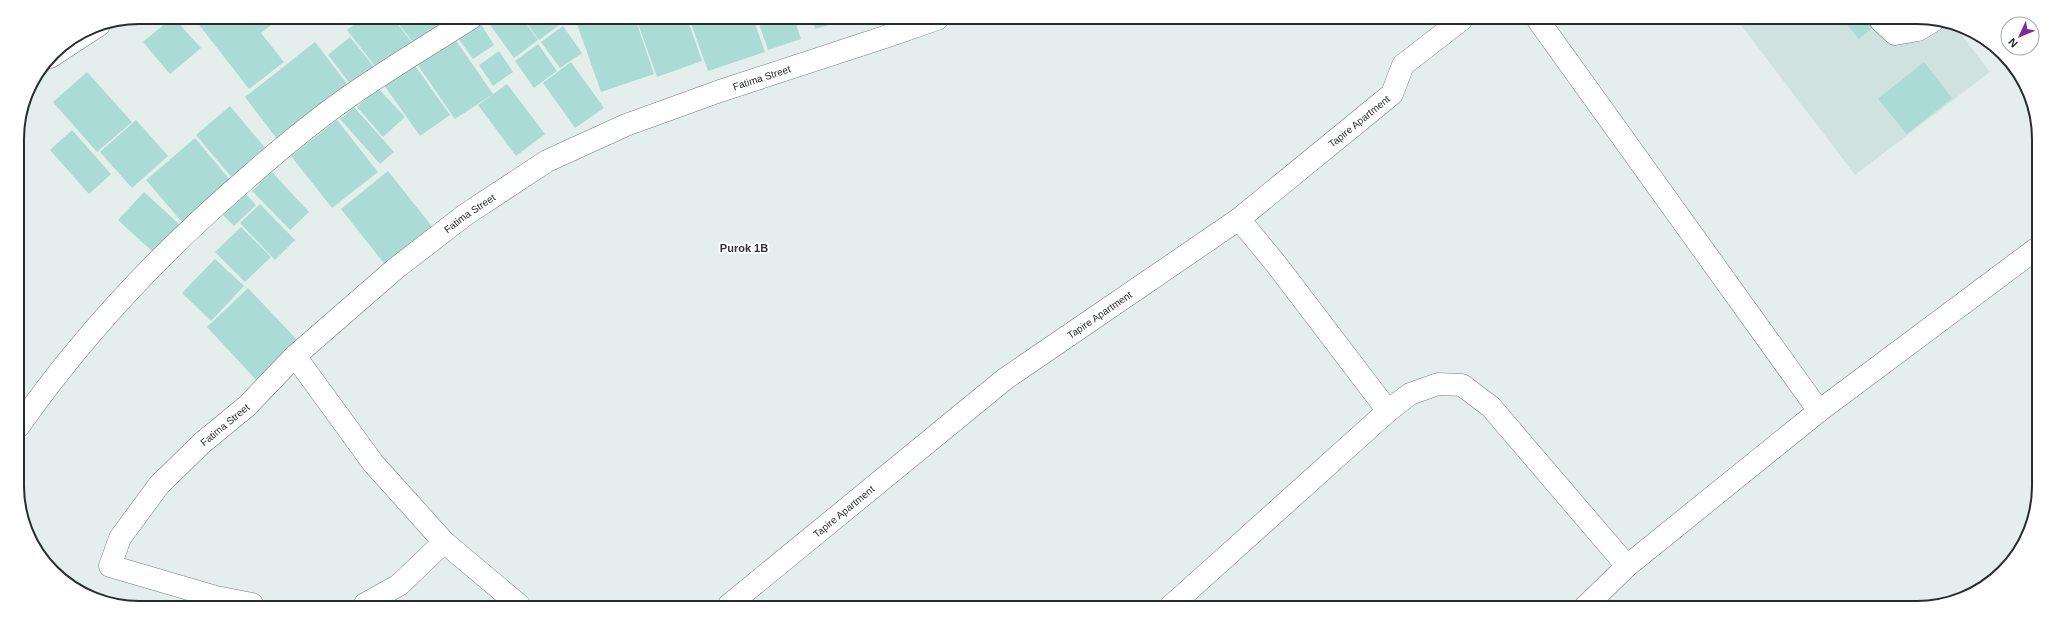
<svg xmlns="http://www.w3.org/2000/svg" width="2056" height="625" font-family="Arial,sans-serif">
<rect width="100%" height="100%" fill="#e4efed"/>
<!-- built -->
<path fill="#cfe2e0" d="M 1738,21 L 1948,21 L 1954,25 L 1990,72 L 1855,175 Z"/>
<!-- building -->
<g fill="#aadbd4">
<path d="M 173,17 L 201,48 L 170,74 L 143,42 Z"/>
<path d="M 193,17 L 276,17 L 278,20 L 261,33 L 284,62 L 249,89 Z"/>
<path d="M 363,18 L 393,18 L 413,44 L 378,70 L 347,30 Z"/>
<path d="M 394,18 L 439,18 L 444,25 L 416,46 Z"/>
<path d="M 493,18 L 522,18 L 538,40 L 514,58 L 488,22 Z"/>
<path d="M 523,18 L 560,18 L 563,22 L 539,40 Z"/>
<path d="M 595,18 L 635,18 L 654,74 L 601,92 L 577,24 Z"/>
<path d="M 636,18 L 687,18 L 702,61 L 657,77 Z"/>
<path d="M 689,18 L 753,18 L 765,52 L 708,71 Z"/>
<path d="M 757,18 L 794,18 L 801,39 L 768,50 Z"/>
<path d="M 812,19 L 850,19 L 815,29 Z"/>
<path d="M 1844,21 L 1881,21 L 1859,39 Z"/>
<path d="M 480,23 L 494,45 L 473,59 L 458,38 Z"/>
<path d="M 563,26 L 582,53 L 560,68 L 541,42 Z"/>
<path d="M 350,37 L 374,67 L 351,85 L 328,55 Z"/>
<path d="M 455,39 L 493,94 L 455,119 L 417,64 Z"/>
<path d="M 315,42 L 348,85 L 277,139 L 245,97 Z"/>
<path d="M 538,44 L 557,71 L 534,88 L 515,61 Z"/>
<path d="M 499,51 L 513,72 L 493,86 L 479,65 Z"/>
<path d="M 571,62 L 604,108 L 575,128 L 543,83 Z"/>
<path d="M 1924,62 L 1952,98 L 1907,134 L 1878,99 Z"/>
<path d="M 414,64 L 450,115 L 420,136 L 384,85 Z"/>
<path d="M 87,72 L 132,122 L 97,152 L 53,102 Z"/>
<path d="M 507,84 L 545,134 L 516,156 L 478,105 Z"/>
<path d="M 378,88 L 405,117 L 383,137 L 357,107 Z"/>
<path d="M 230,106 L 267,150 L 233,179 L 196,135 Z"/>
<path d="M 354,107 L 394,152 L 380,164 L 340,119 Z"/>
<path d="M 136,120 L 168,156 L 132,188 L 100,152 Z"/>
<path d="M 337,120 L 378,172 L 332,208 L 291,156 Z"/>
<path d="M 72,130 L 111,174 L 89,194 L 50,150 Z"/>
<path d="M 195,138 L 231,181 L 182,222 L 146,180 Z"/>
<path d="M 388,171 L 434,229 L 387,267 L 341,209 Z"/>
<path d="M 272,172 L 309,212 L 290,230 L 252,191 Z"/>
<path d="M 243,191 L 256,205 L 234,226 L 220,212 Z"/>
<path d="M 144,192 L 180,225 L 154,253 L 118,220 Z"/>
<path d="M 260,204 L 295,240 L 275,260 L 240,223 Z"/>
<path d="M 241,227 L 271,257 L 245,282 L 215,252 Z"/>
<path d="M 215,259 L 244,286 L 211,321 L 182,293 Z"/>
<path d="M 248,288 L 299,342 L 258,382 L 207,327 Z"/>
</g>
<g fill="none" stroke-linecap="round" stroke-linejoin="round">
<!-- minor casing -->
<g stroke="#757f7d" stroke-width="23">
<g id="minor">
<path d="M 1538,20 L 1819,411"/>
<path d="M 1881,21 L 1895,34 L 1918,30 L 1933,21"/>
<path d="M 50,57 L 99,25"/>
<path d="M 1239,219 L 1276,264 L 1388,411"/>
<path d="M 295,356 L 373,463 L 444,542 L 399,585 L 365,604"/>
<path d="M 19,426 C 85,332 165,248 253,173 C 285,145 319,117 354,93 C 392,67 432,43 471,18"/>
<path d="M 444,542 L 519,605"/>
<path id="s1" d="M 252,604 L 216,597 L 110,566 L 120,538 L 159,485 L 202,443 L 247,406 L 295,356 L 395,269 L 465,215 L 547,161 L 626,125 L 720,91 L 885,37 L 937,19"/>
<path id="s2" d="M 729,605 L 1005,379 L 1239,219 L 1392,94 L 1403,65 L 1461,20"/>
<path d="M 1171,606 L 1388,411 L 1410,394 L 1438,384 L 1462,385 L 1491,407 L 1627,566"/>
<path d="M 1585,607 L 1627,566 L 1819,411 L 2036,249"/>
</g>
</g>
<!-- minor -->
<use href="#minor" stroke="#fff" stroke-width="22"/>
</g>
<g text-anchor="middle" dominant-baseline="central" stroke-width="4" stroke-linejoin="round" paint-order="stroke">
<!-- street labels -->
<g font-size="10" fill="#282c2c" stroke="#fff">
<text stroke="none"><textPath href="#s1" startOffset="980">Fatima Street</textPath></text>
<text stroke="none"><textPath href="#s2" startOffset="795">Tapire Apartment</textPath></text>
<text stroke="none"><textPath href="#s1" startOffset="656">Fatima Street</textPath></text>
<text stroke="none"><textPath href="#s2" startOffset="471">Tapire Apartment</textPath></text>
<text stroke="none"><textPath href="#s1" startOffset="332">Fatima Street</textPath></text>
<text stroke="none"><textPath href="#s2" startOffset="148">Tapire Apartment</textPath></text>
</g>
<!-- neighbourhood labels -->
<g font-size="11" font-weight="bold" fill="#2e3635" stroke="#fff">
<text x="744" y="248">Purok 1B</text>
</g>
</g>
<!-- crop -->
<path d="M0 0H2056V625H0ZM139 24H1917A115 115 0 0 1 2032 139V486A115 115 0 0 1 1917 601H139A115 115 0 0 1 24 486V139A115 115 0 0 1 139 24Z" fill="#fff" fill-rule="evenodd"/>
<path fill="none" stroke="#282c2c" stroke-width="2" d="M139 24H1917A115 115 0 0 1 2032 139V486A115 115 0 0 1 1917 601H139A115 115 0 0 1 24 486V139A115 115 0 0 1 139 24Z"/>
<!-- north arrow -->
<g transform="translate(2020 36) rotate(226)"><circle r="19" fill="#ffffff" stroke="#a9abab"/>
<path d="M0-3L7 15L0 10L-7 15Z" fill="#7e2a99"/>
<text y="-6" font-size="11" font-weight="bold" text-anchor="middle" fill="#282c2c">N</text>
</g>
</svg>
